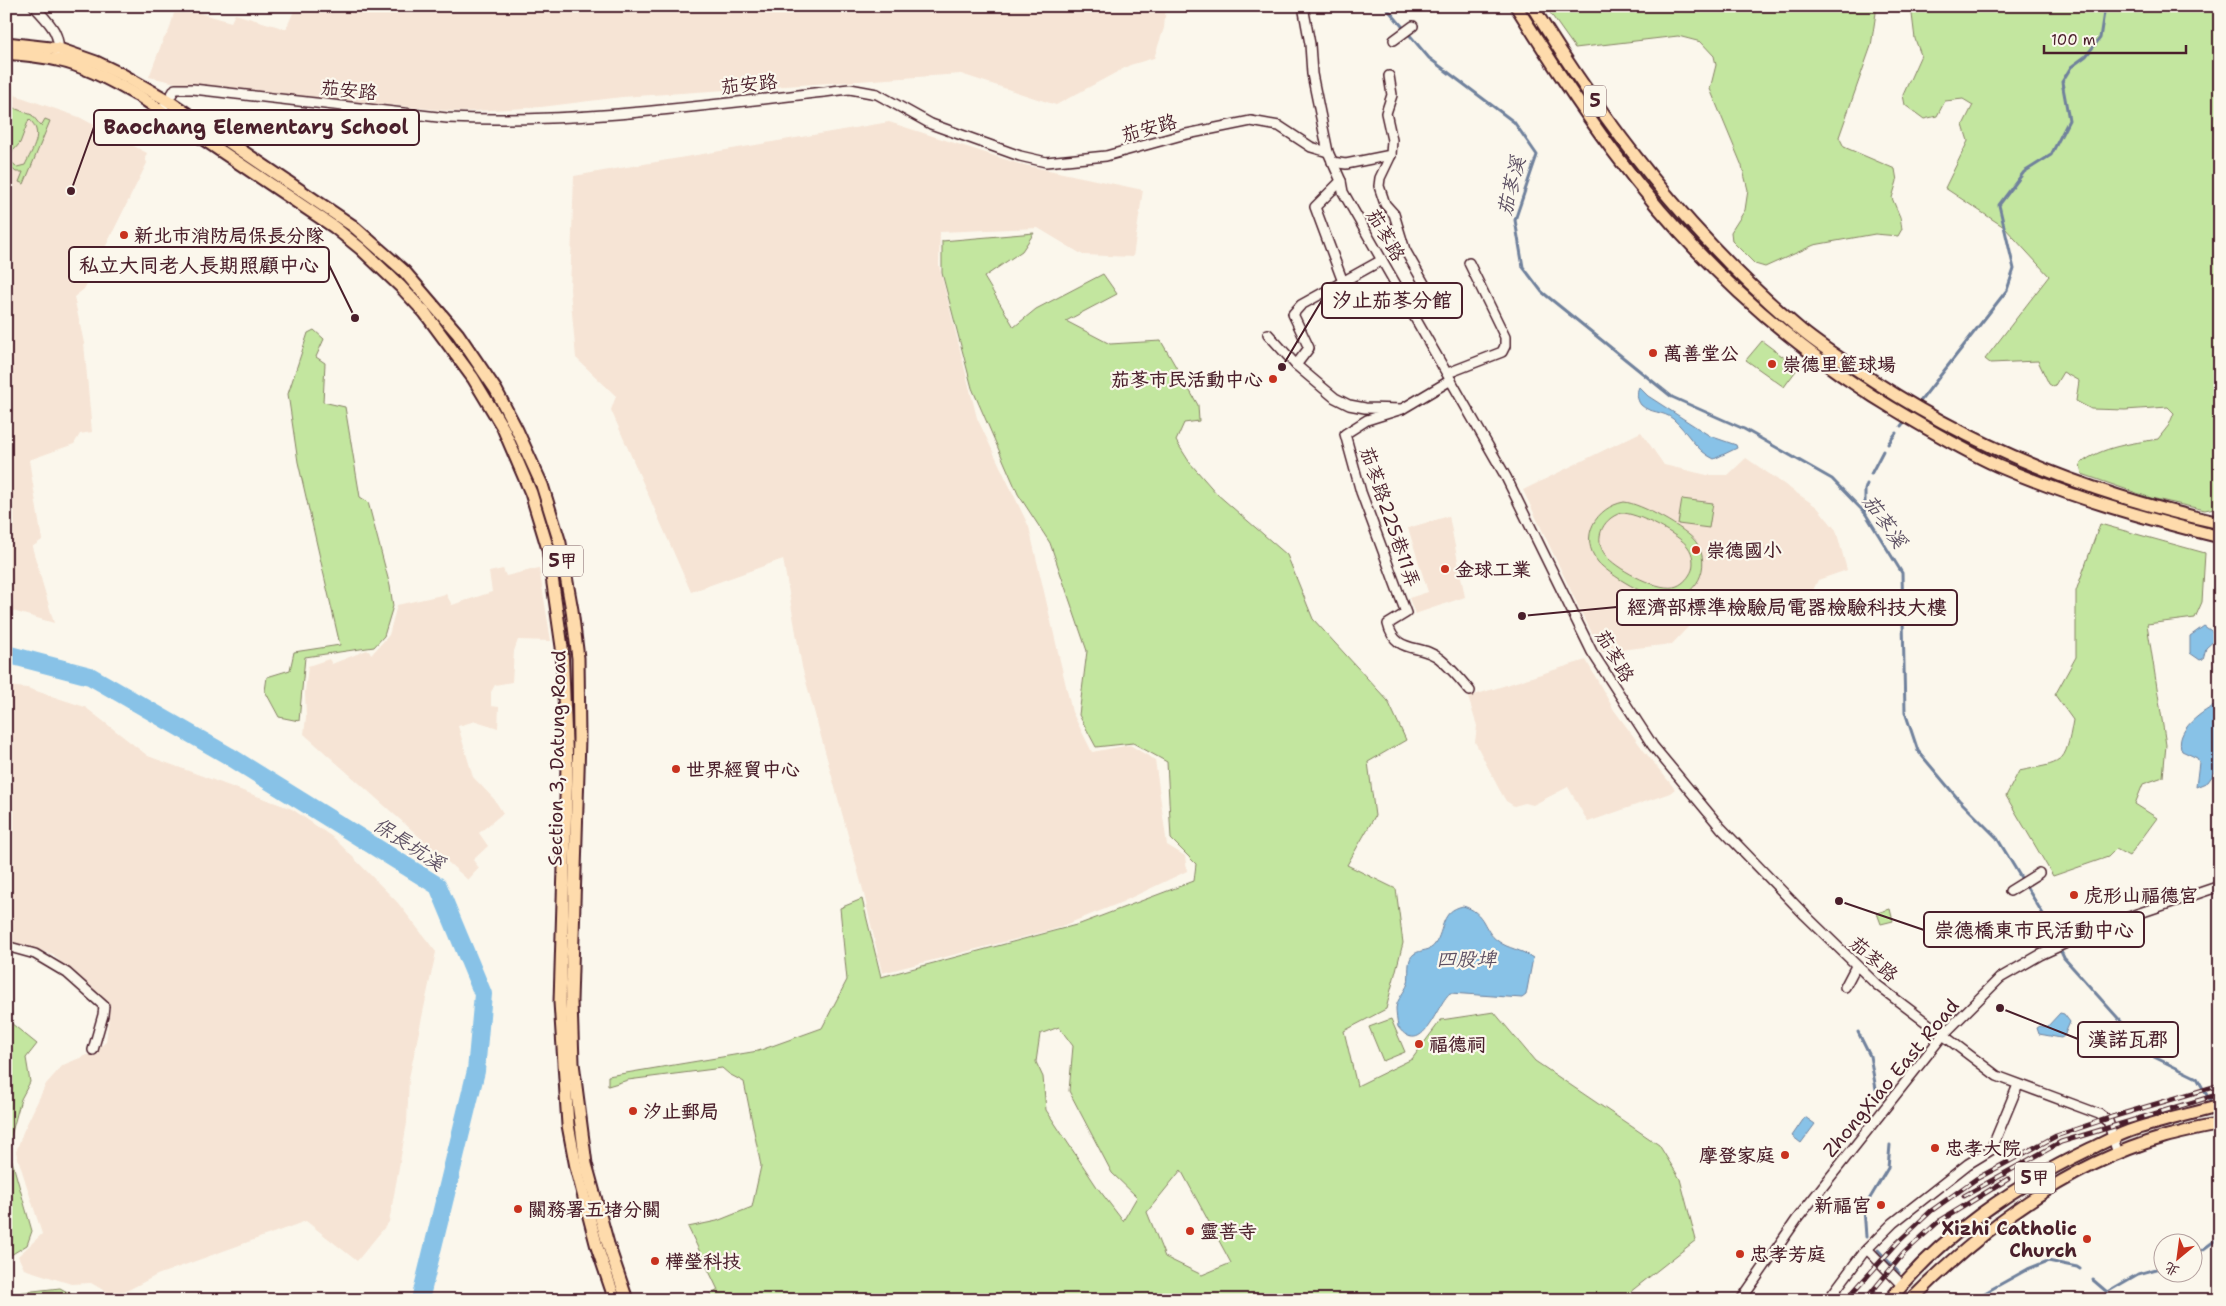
<svg xmlns="http://www.w3.org/2000/svg" width="2226" height="1306" font-family="'Shantell Sans','LXGW WenKai TC',sans-serif">
<rect width="100%" height="100%" fill="#fbf7ec"/>
<filter id="ink" filterUnits="userSpaceOnUse"><feTurbulence type="fractalNoise" baseFrequency=".02" numOctaves="2"/><feDisplacementMap in="SourceGraphic" scale="10" xChannelSelector="R" yChannelSelector="G"/><feConvolveMatrix kernelMatrix="1 2 1 2 8 2 1 2 1" color-interpolation-filters="sRGB"/></filter>
<g filter="url(#ink)">
<!-- built -->
<g fill="#f6e4d5">
<path d="M 176,6 L 231,22 L 235,14 L 286,29 L 296,6 L 1166,6 L 1164,28 L 1154,58 L 1130,65 L 1056,105 L 961,74 L 622,97 L 541,107 L 460,112 L 186,85 L 149,77 L 163,40 L 169,31 Z"/>
<path d="M 6,92 L 79,117 L 147,153 L 145,158 L 147,163 L 94,270 L 84,289 L 74,297 L 84,343 L 92,432 L 80,434 L 74,444 L 29,460 L 42,540 L 32,547 L 54,623 L 6,609 Z"/>
<path d="M 889,122 L 1020,164 L 1143,190 L 1133,257 L 1083,255 L 1038,228 L 940,232 L 939,265 L 977,418 L 1029,527 L 1072,712 L 1092,752 L 1130,745 L 1155,760 L 1167,845 L 1185,856 L 1187,871 L 1120,903 L 1052,930 L 882,973 L 863,890 L 802,667 L 783,559 L 691,592 L 611,410 L 616,396 L 576,358 L 570,290 L 574,176 Z"/>
<path d="M 1641,432 L 1664,465 L 1707,475 L 1728,475 L 1746,458 L 1817,507 L 1836,530 L 1847,570 L 1818,580 L 1810,596 L 1689,626 L 1672,644 L 1602,652 L 1581,612 L 1523,490 Z"/>
<path d="M 1449,516 L 1465,597 L 1415,614 L 1409,598 L 1428,592 L 1408,528 Z"/>
<path d="M 539,568 L 551,641 L 518,640 L 514,651 L 512,682 L 495,685 L 491,692 L 491,706 L 499,707 L 498,728 L 476,721 L 458,726 L 473,777 L 494,799 L 503,813 L 479,833 L 488,846 L 473,860 L 479,868 L 468,880 L 304,734 L 306,717 L 305,692 L 308,666 L 329,659 L 332,664 L 367,650 L 372,654 L 389,635 L 397,605 L 446,594 L 452,605 L 492,592 L 489,572 L 503,569 L 506,576 Z"/>
<path d="M 1586,660 L 1614,710 L 1645,752 L 1675,789 L 1670,793 L 1588,822 L 1568,787 L 1533,805 L 1525,803 L 1514,806 L 1506,801 L 1499,789 L 1475,742 L 1477,726 L 1468,697 Z"/>
<path d="M 6,686 L 27,688 L 85,707 L 148,756 L 292,809 L 335,839 L 398,903 L 436,952 L 409,1078 L 407,1123 L 389,1222 L 357,1261 L 306,1221 L 157,1275 L 115,1297 L 91,1283 L 71,1284 L 24,1269 L 18,1256 L 42,1234 L 16,1152 L 23,1132 L 46,1084 L 63,1065 L 92,1053 L 106,1042 L 110,1007 L 97,993 L 68,970 L 53,954 L 6,942 Z"/>
</g>
<!-- green -->
<g fill="#c3e69f" stroke="#868265" fill-rule="evenodd">
<path d="M 1550,6 L 1877,6 L 1871,46 L 1839,137 L 1844,147 L 1895,169 L 1897,181 L 1892,198 L 1900,217 L 1902,229 L 1898,236 L 1875,234 L 1814,245 L 1765,267 L 1755,264 L 1732,241 L 1731,232 L 1745,210 L 1748,190 L 1742,166 L 1710,89 L 1716,65 L 1714,56 L 1701,42 L 1678,36 L 1575,48 L 1548,10 Z"/>
<path d="M 1911,6 L 2220,6 L 2219,507 L 2205,510 L 2151,498 L 2082,474 L 2080,464 C 2103,446 2130,444 2158,439 L 2169,425 L 2174,413 L 2168,407 L 2125,410 L 2091,409 L 2076,401 L 2079,381 L 2063,372 L 2054,387 L 2049,384 L 2038,361 L 1990,363 L 1985,359 L 2049,276 L 2004,227 L 1945,188 L 1968,141 L 1963,125 L 1973,105 L 1963,99 L 1945,101 L 1937,116 L 1924,119 L 1905,105 L 1903,95 L 1921,55 L 1915,39 Z"/>
<path d="M 6,105 L 32,115 L 41,126 L 45,119 L 50,121 L 24,184 L 19,182 L 23,172 L 16,172 L 6,164 ZM 29,119 C 45,133 32,150 25,165 L 17,167 L 7,158 L 20,143 Z"/>
<path d="M 1034,233 L 1022,251 L 984,277 L 1014,327 L 1036,309 L 1103,274 L 1117,294 L 1066,321 L 1110,344 L 1161,341 L 1198,405 L 1199,421 L 1184,423 L 1176,441 L 1190,463 L 1217,494 L 1287,555 L 1313,619 L 1388,701 L 1406,740 L 1368,762 L 1375,816 L 1347,865 L 1396,889 L 1403,943 L 1386,1009 L 1344,1031 L 1357,1086 L 1412,1059 L 1441,1020 L 1494,1012 L 1535,1061 L 1659,1145 L 1680,1179 L 1696,1240 L 1620,1300 L 704,1299 L 718,1290 L 688,1227 L 717,1221 L 752,1207 L 761,1166 L 744,1082 L 729,1074 L 722,1068 L 628,1080 L 608,1086 L 608,1076 L 758,1051 L 822,1028 L 847,980 L 840,908 L 862,899 L 881,977 L 1080,924 L 1194,881 L 1196,864 L 1171,839 L 1167,762 L 1133,743 L 1096,747 L 1079,715 L 1087,651 L 1050,543 L 1018,494 L 972,388 L 942,273 L 942,241 ZM 1059,1027 L 1073,1046 L 1069,1091 L 1112,1173 L 1137,1197 L 1123,1221 L 1097,1187 L 1046,1110 L 1043,1077 L 1036,1062 L 1040,1034 ZM 1181,1170 L 1231,1263 L 1202,1275 L 1165,1257 L 1147,1212 Z"/>
<path d="M 314,330 L 324,339 L 316,357 L 325,363 L 323,402 L 345,407 L 360,497 L 368,502 L 390,586 L 393,606 L 384,636 L 374,647 L 305,657 L 299,721 L 279,717 L 265,691 L 267,677 L 290,670 L 294,652 L 340,645 L 298,462 L 288,394 L 308,333 Z"/>
<path d="M 1762,341 L 1798,368 L 1784,387 L 1746,360 Z"/>
<path d="M 1682,499 L 1713,503 L 1709,528 L 1678,524 Z"/>
<path d="M 1624,502 C 1640,503 1687,529 1696,542 C 1713,566 1696,599 1667,599 C 1651,600 1608,574 1598,562 C 1578,537 1596,507 1624,502 ZM 1621,513 C 1636,512 1680,535 1688,547 C 1693,554 1694,562 1692,570 C 1689,577 1684,583 1677,586 C 1661,593 1619,570 1608,558 C 1592,542 1601,519 1621,513 Z"/>
<path d="M 2100,524 L 2205,553 L 2202,602 L 2195,618 L 2147,624 L 2166,745 L 2163,777 L 2143,784 L 2135,804 L 2157,818 L 2129,856 L 2116,849 L 2108,857 L 2053,876 L 2006,796 L 2019,771 C 2063,762 2065,767 2073,720 L 2055,695 L 2076,657 L 2076,591 Z"/>
<path d="M 1890,909 L 1893,921 L 1881,924 L 1877,913 Z"/>
<path d="M 6,1019 L 37,1044 L 26,1058 L 30,1082 L 21,1099 L 8,1147 L 32,1231 L 27,1245 L 6,1258 Z"/>
<path d="M 1391,1019 L 1405,1052 L 1383,1061 L 1369,1027 Z"/>
<path d="M 60,1288 L 82,1300 L 6,1300 L 6,1294 Z"/>
</g>
<!-- water -->
<g fill="#88c2e7" stroke="#6f819c">
<path d="M 1639,387 L 1648,396 L 1710,436 L 1736,445 L 1737,448 L 1714,459 C 1695,450 1688,432 1673,419 C 1664,411 1649,413 1641,405 C 1637,400 1636,393 1639,387 Z"/>
<path d="M 2204,626 L 2219,636 L 2206,648 L 2203,659 L 2200,660 L 2190,653 L 2190,636 Z"/>
<path d="M 2220,703 L 2220,765 L 2208,782 L 2196,787 L 2199,762 L 2197,758 L 2182,751 C 2173,731 2203,710 2220,703 Z"/>
<path d="M 1463,906 C 1487,913 1482,930 1498,941 C 1508,949 1521,949 1533,958 L 1526,995 L 1522,998 L 1450,993 C 1435,1006 1423,1059 1398,1027 C 1397,1021 1396,1014 1396,1008 C 1397,999 1405,992 1408,983 C 1410,975 1406,959 1414,954 C 1421,949 1430,952 1435,944 C 1445,929 1440,911 1463,906 Z"/>
<path d="M 2060,1013 L 2064,1014 L 2070,1022 L 2064,1036 L 2061,1038 L 2039,1034 L 2037,1028 L 2040,1026 L 2047,1027 Z"/>
<path d="M 1805,1117 L 1815,1124 L 1801,1143 L 1792,1136 Z"/>
</g>
<g fill="none" stroke-linecap="round" stroke-linejoin="round">
<!-- stream -->
<g stroke="#6f819c" stroke-width="3">
<path d="M 1385,6 L 1429,58 L 1514,122 L 1537,155 L 1515,220 L 1523,267 L 1542,292 L 1672,397 L 1744,429 L 1832,479 L 1865,513 L 1902,573 L 1905,712 L 1918,751 L 1959,800 L 1997,838 L 2046,919 L 2064,958 L 2152,1056 L 2197,1078 L 2220,1118"/>
<path d="M 1901,426 L 2007,290 L 2014,269 L 1999,205 L 2024,172 L 2051,155 L 2069,120 L 2062,82 L 2071,67 L 2086,56 L 2100,38 L 2105,6"/>
<path d="M 1888,444 L 1896,433"/>
<path d="M 1871,474 L 1883,451"/>
<path d="M 1865,513 L 1865,490 L 1867,484"/>
<path d="M 1858,1032 L 1870,1056 L 1876,1089"/>
<path d="M 1866,1237 L 1864,1208 L 1888,1168 L 1890,1145"/>
<path d="M 1878,1250 L 1899,1273"/>
<path d="M 2194,1256 L 2220,1237"/>
<path d="M 2093,1280 L 2107,1292"/>
<path d="M 1972,1300 L 2028,1269 L 2048,1261 L 2077,1267 L 2080,1269"/>
<path d="M 2104,1300 L 2107,1292 L 2138,1274 L 2164,1267"/>
</g>
<!-- river -->
<path stroke="#88c2e7" stroke-width="18" d="M 6,654 L 90,676 L 229,756 L 438,886 L 483,994 L 476,1071 L 420,1300"/>
<!-- minor casing -->
<g stroke="#4a1f2b" stroke-width="12">
<g id="minor">
<path d="M 34,6 C 48,22 61,32 58,54"/>
<path d="M 1303,6 L 1310,44 L 1312,74 L 1328,152 L 1341,181 L 1343,192 L 1506,477 L 1592,652 L 1653,746 L 1721,828 L 1805,915 L 1877,985 L 1997,1076 L 2099,1114 L 2108,1121 L 2118,1154"/>
<path d="M 1394,40 L 1413,26"/>
<path d="M 161,112 L 175,89 L 193,89 L 447,118 C 581,124 717,104 850,89 L 877,94 L 931,124 L 1020,156 L 1046,162 L 1106,156 L 1182,135 L 1251,121 L 1279,126 L 1311,147 L 1328,152"/>
<path d="M 1391,155 L 1380,178 L 1379,186 L 1385,204 L 1394,214 L 1405,250 L 1426,287"/>
<path d="M 1332,162 L 1346,164 L 1391,155 L 1392,140 L 1386,113 L 1392,95 L 1389,76"/>
<path d="M 1341,181 L 1315,207 L 1343,282"/>
<path d="M 1268,334 L 1296,365 L 1335,398 L 1349,405 L 1365,408 L 1402,409 L 1451,380"/>
<path d="M 1296,365 L 1309,348 L 1293,314 L 1301,305 L 1382,260"/>
<path d="M 1448,373 L 1502,352 L 1505,346 L 1505,337 L 1469,263"/>
<path d="M 1402,409 L 1367,420 L 1345,434 L 1361,492 L 1406,613 L 1388,624 C 1395,655 1422,643 1440,659 C 1451,668 1461,680 1470,691"/>
<path d="M 2010,891 L 2039,873"/>
<path d="M 6,946 L 35,954 L 67,973 L 104,1006 L 103,1015 L 93,1050"/>
<path d="M 1845,987 L 1856,966"/>
<path d="M 1867,1249 L 1902,1285"/>
<path d="M 1741,1300 L 1797,1219 L 1943,1035 L 2000,978 L 2040,955 L 2073,940 L 2134,915 L 2220,886"/>
<path d="M 1828,1300 L 1863,1253 L 1893,1223 L 1968,1164 L 1991,1150 L 2018,1085"/>
</g>
</g>
<!-- major casing -->
<g stroke="#4a1f2b" stroke-width="15">
<g id="major">
<path d="M 1516,6 C 1547,55 1578,104 1613,151 C 1693,259 1793,351 1909,418 C 1938,435 1967,452 1998,466 C 2070,497 2144,518 2220,537"/>
<path d="M 1532,6 C 1606,126 1688,233 1795,325 C 1813,341 1833,354 1853,367 C 1964,444 2088,494 2220,523"/>
<path d="M 6,43 L 59,49 L 96,62 L 123,75 L 167,100 L 353,226 L 404,271 L 458,334 L 496,390 L 517,430 L 542,485 L 560,543 L 572,610 L 578,658 L 579,739 L 571,1001 L 573,1063 L 586,1164 L 608,1244 L 627,1300"/>
<path d="M 6,53 C 23,55 40,56 57,60 C 86,66 113,82 139,96 L 334,227 L 361,249 L 400,286 L 425,313 L 473,378 L 503,428 L 531,493 L 548,549 L 562,647 L 567,766 L 560,1002 L 568,1125 L 576,1167 L 597,1247 L 615,1300"/>
<path d="M 1890,1300 C 1940,1236 2017,1184 2090,1149 C 2105,1142 2119,1134 2135,1129 C 2163,1120 2192,1114 2220,1106"/>
<path d="M 1911,1300 C 1982,1229 2066,1165 2164,1137 C 2182,1132 2201,1128 2220,1124"/>
</g>
</g>
<!-- minor -->
<use href="#minor" stroke="#fbf7ec" stroke-width="9"/>
<!-- major -->
<use href="#major" stroke="#fedbac" stroke-width="11"/>
<!-- rail casing -->
<g stroke="#4a1f2b" stroke-width="5">
<g id="rail">
<path d="M 1964,1196 L 2061,1142 L 2220,1094"/>
<path d="M 1846,1300 L 1897,1243 L 1931,1211 L 1976,1179 L 2056,1136 L 2112,1117 L 2220,1085"/>
<path d="M 1865,1300 L 1904,1253 L 1938,1222 L 2008,1179"/>
</g>
</g>
<!-- rail -->
<use href="#rail" stroke="#fbf7ec" stroke-width="3" stroke-dasharray="9" stroke-linecap="butt"/>
</g>
</g>
<!-- markers -->
<g fill="#c8321e" stroke="#fbf7ec" stroke-width="2">
<circle cx="124" cy="235" r="5"/>
<circle cx="1653" cy="353" r="5"/>
<circle cx="1772" cy="364" r="5"/>
<circle cx="1273" cy="379" r="5"/>
<circle cx="1696" cy="550" r="5"/>
<circle cx="1445" cy="569" r="5"/>
<circle cx="676" cy="769" r="5"/>
<circle cx="2074" cy="895" r="5"/>
<circle cx="1419" cy="1044" r="5"/>
<circle cx="633" cy="1111" r="5"/>
<circle cx="1935" cy="1148" r="5"/>
<circle cx="1785" cy="1155" r="5"/>
<circle cx="1881" cy="1205" r="5"/>
<circle cx="518" cy="1209" r="5"/>
<circle cx="1190" cy="1231" r="5"/>
<circle cx="2087" cy="1239" r="5"/>
<circle cx="1740" cy="1254" r="5"/>
<circle cx="655" cy="1261" r="5"/>
</g>
<g text-anchor="middle" dominant-baseline="central" stroke-width="4.5" stroke-linejoin="round" paint-order="stroke">
<!-- shield labels -->
<g fill="#fbf7ec" stroke="#7f6065" stroke-width="1">
<rect x="1584" y="85.5" width="22" height="31" rx="4"/>
<rect x="543" y="545.5" width="40" height="31" rx="4"/>
<rect x="2015" y="1162.5" width="40" height="31" rx="4"/>
</g>
<g font-size="18" font-weight="bold" fill="#4a1f2b">
<text x="1595" y="101">5</text>
<text x="563" y="561">5甲</text>
<text x="2035" y="1178">5甲</text>
</g>
<!-- street labels -->
<g font-size="19" fill="#4a1f2b" stroke="#fbf7ec">
<text transform="translate(749 84) rotate(-6)">茄安路</text>
<text transform="translate(349 90) rotate(6)">茄安路</text>
<text transform="translate(1149 128) rotate(-15)">茄安路</text>
<text transform="translate(1386 235) rotate(60)">茄苳路</text>
<text transform="translate(1390 517) rotate(71)">茄苳路225巷11弄</text>
<text transform="translate(1615 656) rotate(60)">茄苳路</text>
<text transform="translate(557 758) rotate(-89)">Section 3, Datung Road</text>
<text transform="translate(1874 959) rotate(42)">茄苳路</text>
<text transform="translate(1891 1078) rotate(-50)">ZhongXiao East Road</text>
</g>
<!-- poi labels -->
<g font-size="19" font-weight="bold" fill="#4a1f2b" stroke="#fbf7ec" text-anchor="start">
<text x="134" y="235">新北市消防局保長分隊</text>
<text x="1663" y="353">萬善堂公</text>
<text x="1782" y="364">崇德里籃球場</text>
<text x="1263" y="379" text-anchor="end">茄苳市民活動中心</text>
<text x="1706" y="550">崇德國小</text>
<text x="1455" y="569">金球工業</text>
<text x="686" y="769">世界經貿中心</text>
<text x="2084" y="895">虎形山福德宮</text>
<text x="1429" y="1044">福德祠</text>
<text x="643" y="1111">汐止郵局</text>
<text x="1945" y="1148">忠孝大院</text>
<text x="1775" y="1155" text-anchor="end">摩登家庭</text>
<text x="1871" y="1205" text-anchor="end">新福宮</text>
<text x="528" y="1209">關務署五堵分關</text>
<text x="2077" y="1228" text-anchor="end">Xizhi Catholic<tspan x="2077" dy="22">Church</tspan></text>
<text x="1200" y="1231">靈菩寺</text>
<text x="1750" y="1254">忠孝芳庭</text>
<text x="665" y="1261">樺瑩科技</text>
</g>
<!-- water labels -->
<g font-size="20" font-style="italic" fill="#5d5063" stroke="#fbf7ec">
<text transform="translate(1511 186) rotate(-76)">茄苳溪</text>
<text transform="translate(1885 521) rotate(55)">茄苳溪</text>
<text transform="translate(409 844) rotate(33)">保長坑溪</text>
<text x="1466" y="959">四股埤</text>
</g>
</g>
<!-- callouts -->
<path fill="none" stroke="#4a1f2b" stroke-width="2" d="M71 191L94 127M355 318L329 265M1282 367L1322 300M1522 616L1617 607M1839 901L1924 930M2000 1008L2078 1039"/>
<g fill="#4a1f2b" stroke="#fbf7ec" stroke-width="2">
<circle cx="71" cy="191" r="5"/>
<circle cx="355" cy="318" r="5"/>
<circle cx="1282" cy="367" r="5"/>
<circle cx="1522" cy="616" r="5"/>
<circle cx="1839" cy="901" r="5"/>
<circle cx="2000" cy="1008" r="5"/>
</g>
<g fill="#fbf7ec" stroke="#4a1f2b" stroke-width="2">
<rect x="94" y="110" width="325" height="35" rx="5"/>
<rect x="69" y="247" width="260" height="35" rx="5"/>
<rect x="1322" y="283" width="140" height="35" rx="5"/>
<rect x="1617" y="590" width="340" height="35" rx="5"/>
<rect x="1924" y="912" width="220" height="35" rx="5"/>
<rect x="2078" y="1022" width="100" height="35" rx="5"/>
</g>
<g font-size="20" text-anchor="middle" font-weight="bold" fill="#4a1f2b">
<text x="256" y="134">Baochang Elementary School</text>
<text x="199" y="272">私立大同老人長期照顧中心</text>
<text x="1392" y="307">汐止茄苳分館</text>
<text x="1787" y="614">經濟部標準檢驗局電器檢驗科技大樓</text>
<text x="2034" y="937">崇德橋東市民活動中心</text>
<text x="2128" y="1046">漢諾瓦郡</text>
</g>
<!-- margin -->
<rect width="2226" height="1306" fill="none" stroke="#fbf7ec" stroke-width="25"/>
<rect x="12" y="12" width="2201" height="1281" fill="none" stroke="#4a1f2b" stroke-width="2" filter="url(#ink)"/>
<!-- north arrow -->
<g transform="translate(2178 1258) rotate(209)"><circle r="24" fill="#fbf7ec" stroke="#b4a19f"/>
<path d="M0-4L9 19L0 12L-9 19Z" fill="#c8321e"/>
<text y="-8" font-size="14" font-weight="bold" text-anchor="middle" fill="#4a1f2b">北</text>
</g>
<!-- scale -->
<path d="M2044 45v8h142v-8" fill="none" stroke="#4a1f2b" stroke-width="2.5"/>
<text x="2051" y="45" font-size="15" fill="#4a1f2b" stroke="#fbf7ec" stroke-width="4" paint-order="stroke">100 m</text>
</svg>
